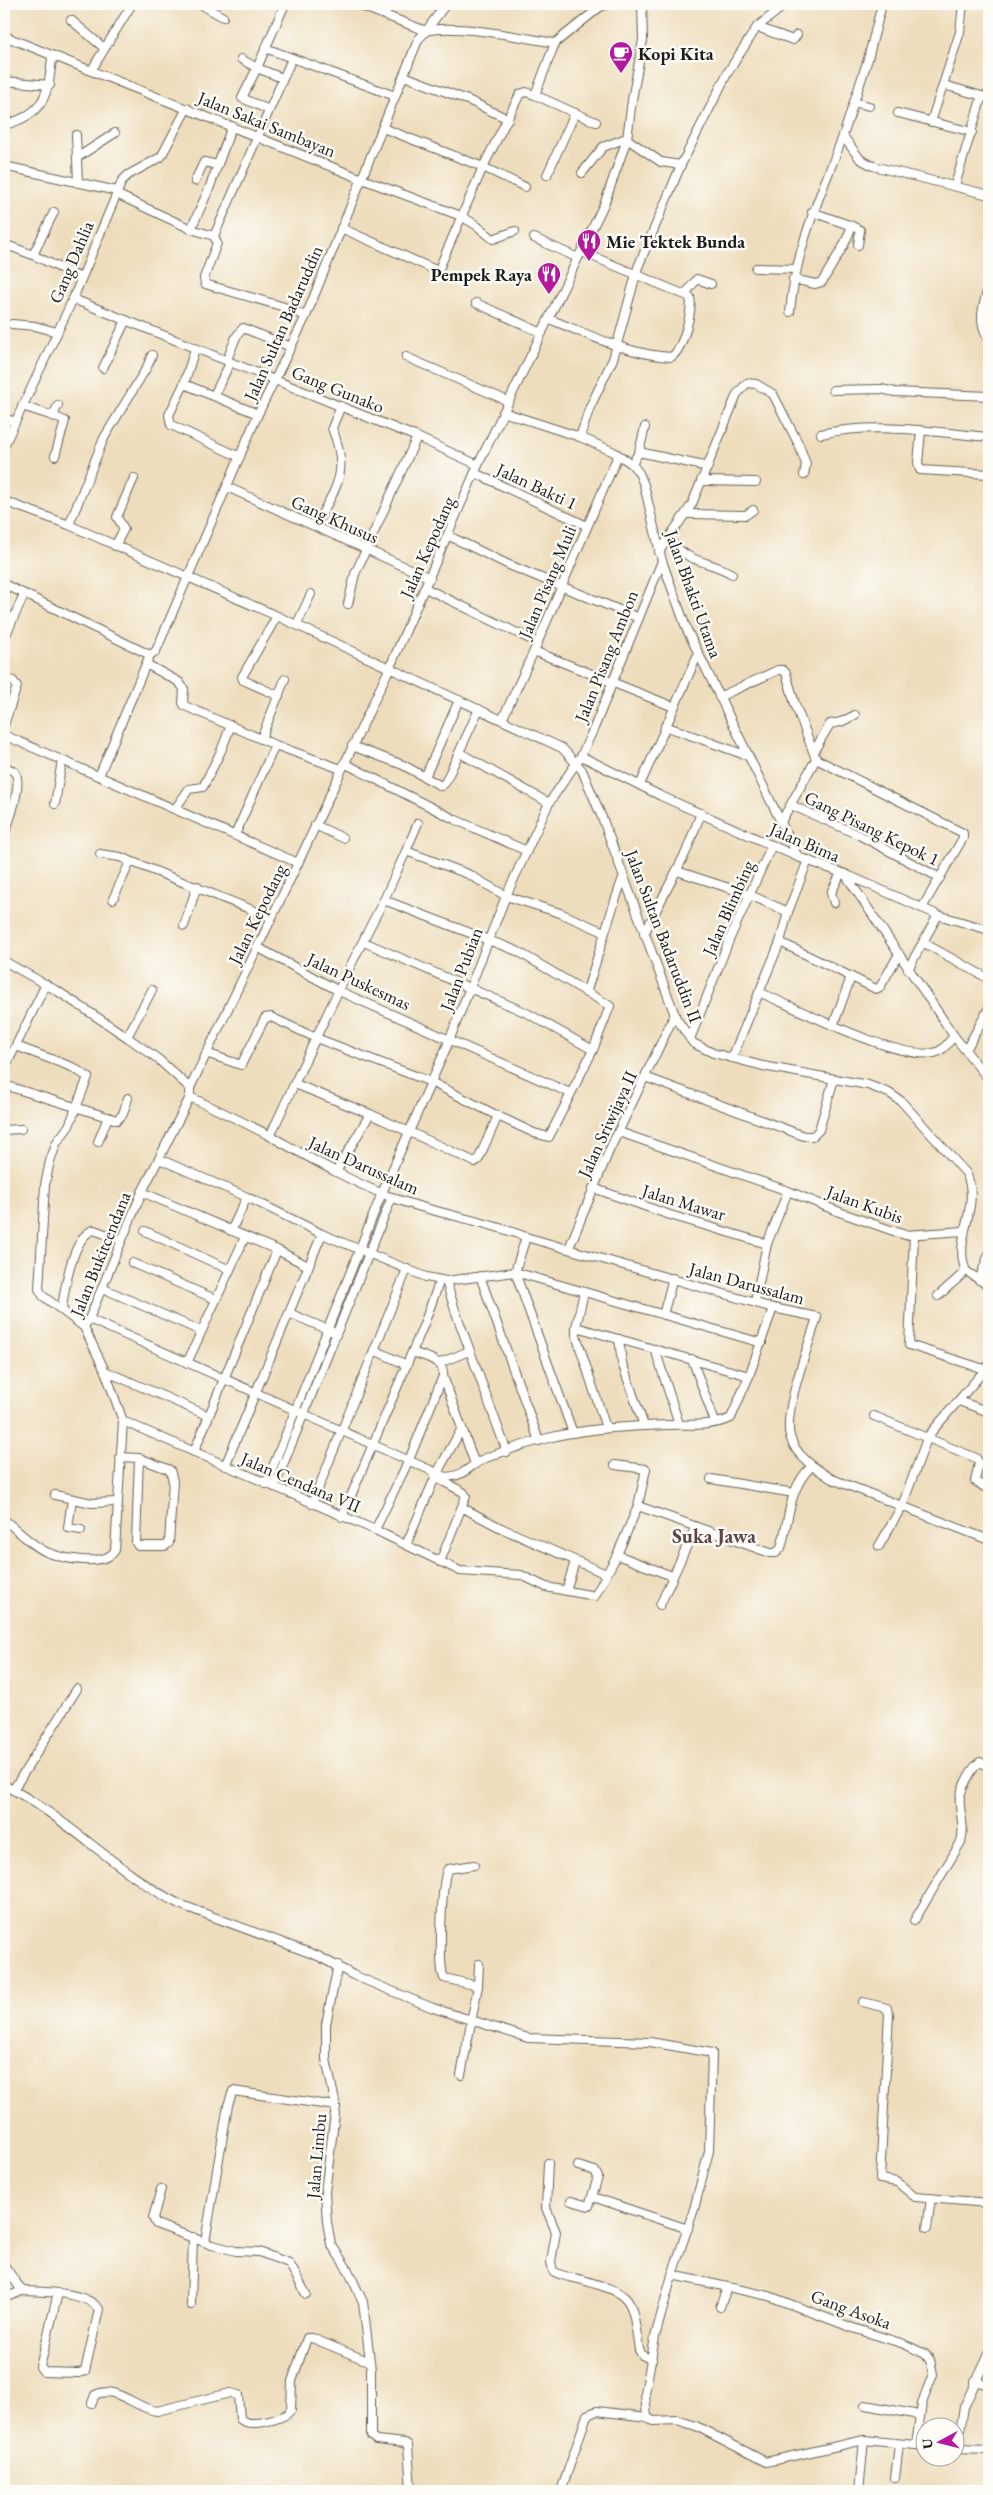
<svg xmlns="http://www.w3.org/2000/svg" width="993" height="2495" font-family="'EB Garamond',serif">
<rect width="100%" height="100%" fill="#fdfcf7"/>
<filter id="ink" filterUnits="userSpaceOnUse"><feTurbulence type="fractalNoise" baseFrequency=".02" numOctaves="2"/><feDisplacementMap in="SourceGraphic" scale="10" xChannelSelector="R" yChannelSelector="G"/><feConvolveMatrix kernelMatrix="1 2 1 2 8 2 1 2 1" color-interpolation-filters="sRGB"/></filter>
<filter id="wash" filterUnits="userSpaceOnUse"><feTurbulence type="fractalNoise" baseFrequency=".0096" numOctaves="4" result="noise"/><feDisplacementMap in="SourceGraphic" scale="20" xChannelSelector="R" yChannelSelector="G"/><feGaussianBlur stdDeviation="1.12" result="paint"/><feColorMatrix in="noise" values="0 0 0 0 0 0 0 0 0 0 0 0 0 0 0 0 0 1.4 0 .05"/><feComposite in="paint" operator="in"/></filter>
<g filter="url(#wash)">
<rect width="100%" height="100%" fill="#eeddbc"/>
</g>
<g filter="url(#ink)">
<g fill="none" stroke-linecap="round" stroke-linejoin="round">
<!-- minor casing -->
<g stroke="#666054" stroke-width="10">
<g id="minor">
<path d="M 200,4 L 223,17"/>
<path d="M 356,4 L 426,31 L 446,4"/>
<path d="M 882,4 L 868,59 L 843,136 L 860,159 L 873,166 L 989,195"/>
<path d="M 4,6 L 5,4"/>
<path d="M 71,20 L 104,48"/>
<path d="M 757,27 L 793,40 L 797,35"/>
<path d="M 4,36 L 362,179 L 461,216 L 476,225 L 493,239 L 515,231"/>
<path d="M 265,48 L 395,96"/>
<path d="M 241,59 L 257,68 L 242,98 L 269,110"/>
<path d="M 91,71 L 132,4"/>
<path d="M 404,76 L 470,101 L 508,119"/>
<path d="M 282,78 L 257,68 L 285,4"/>
<path d="M 4,81 L 50,85"/>
<path d="M 944,85 L 982,96"/>
<path d="M 854,102 L 869,106"/>
<path d="M 575,113 L 596,122"/>
<path d="M 898,113 L 972,132"/>
<path d="M 931,122 L 960,32 L 963,4"/>
<path d="M 4,125 C 44,115 49,94 52,57"/>
<path d="M 383,128 L 483,167 L 520,94 L 526,92 L 535,95"/>
<path d="M 76,135 L 78,183"/>
<path d="M 78,157 L 115,133"/>
<path d="M 4,166 L 117,191"/>
<path d="M 582,173 L 603,147 L 624,139 L 627,139 L 661,162 L 681,165"/>
<path d="M 547,175 L 575,113 L 535,95 L 555,43"/>
<path d="M 195,181 L 204,162 L 218,165"/>
<path d="M 955,185 L 982,96 L 989,98"/>
<path d="M 116,194 L 191,229 L 214,236 L 217,243 L 204,278 L 205,284 L 281,306 L 306,316"/>
<path d="M 852,226 L 860,230 L 858,245"/>
<path d="M 341,228 L 438,271 L 483,167 L 525,187"/>
<path d="M 191,229 L 209,189 L 232,126"/>
<path d="M 214,236 L 290,63"/>
<path d="M 534,238 L 578,258"/>
<path d="M 4,244 L 33,255 L 81,278"/>
<path d="M 33,255 L 54,212"/>
<path d="M 756,268 L 796,269"/>
<path d="M 793,279 L 815,284 L 822,282 L 844,245 L 852,226 L 812,212"/>
<path d="M 989,284 C 984,304 976,321 989,339"/>
<path d="M 685,294 L 697,279 L 711,284"/>
<path d="M 73,299 L 417,437 L 478,465"/>
<path d="M 476,303 L 542,333"/>
<path d="M 790,312 C 796,246 820,197 843,136"/>
<path d="M 549,319 C 588,334 629,355 671,357 C 683,350 693,310 690,297 L 582,252"/>
<path d="M 12,324 L 35,326 L 57,332"/>
<path d="M 194,352 L 184,384 L 258,414"/>
<path d="M 406,357 L 508,401"/>
<path d="M 227,360 L 236,337 L 243,328 L 291,347"/>
<path d="M 103,368 L 126,320"/>
<path d="M 184,384 L 169,415 L 171,425 L 240,457"/>
<path d="M 833,390 L 881,389 L 895,392 L 989,396"/>
<path d="M 214,395 L 229,365"/>
<path d="M 22,406 L 53,416 L 58,405"/>
<path d="M 503,412 L 580,437 L 614,452 L 632,464 L 639,473 L 644,485 L 662,561 L 687,630 L 798,857"/>
<path d="M 53,416 L 65,421 L 55,456"/>
<path d="M 4,418 L 15,422"/>
<path d="M 921,431 L 918,463 L 920,470 L 989,474"/>
<path d="M 821,434 C 875,422 935,432 989,437"/>
<path d="M 580,437 L 590,407 L 613,359 L 638,267 L 681,165 L 728,72 L 757,27 L 786,4"/>
<path d="M 4,446 L 73,299 L 122,181 L 128,175 L 161,157 L 187,108"/>
<path d="M 639,452 L 708,467"/>
<path d="M 632,464 L 639,452 L 645,427"/>
<path d="M 475,473 L 587,526"/>
<path d="M 701,481 L 756,482"/>
<path d="M 227,487 L 430,578"/>
<path d="M 4,501 L 69,525 L 277,616 L 562,748 L 582,770 L 603,820 L 676,1018 L 693,1043 L 713,1053 L 763,1066 L 868,1085 L 889,1093 L 901,1101 L 966,1173 C 982,1206 952,1238 966,1271 L 989,1286"/>
<path d="M 687,514 L 746,515 L 753,510"/>
<path d="M 69,525 L 104,438 L 147,367 L 152,355"/>
<path d="M 315,526 C 337,486 350,473 332,428 L 341,406"/>
<path d="M 449,536 L 509,565 L 639,618"/>
<path d="M 669,539 C 690,565 706,559 732,574"/>
<path d="M 115,546 L 124,529 L 117,517 L 134,478"/>
<path d="M 659,552 L 692,504 L 737,394 L 747,383 L 756,384 L 773,394 L 799,445 L 806,464 L 804,475"/>
<path d="M 4,584 L 150,655"/>
<path d="M 425,588 L 538,643"/>
<path d="M 348,604 L 355,574 L 417,437"/>
<path d="M 277,616 L 242,677 L 243,680 L 279,696"/>
<path d="M 297,624 L 311,594"/>
<path d="M 4,639 L 24,595"/>
<path d="M 534,651 L 674,707"/>
<path d="M 146,664 L 179,682 L 184,689 L 183,703 L 185,706 L 275,745 L 341,769"/>
<path d="M 4,677 L 13,681 L 17,686 L 4,725"/>
<path d="M 719,697 L 778,670 L 783,670 L 786,673 L 795,704 L 816,759 L 782,820"/>
<path d="M 502,720 L 534,651 L 618,455"/>
<path d="M 665,726 L 748,756"/>
<path d="M 4,735 L 298,863"/>
<path d="M 261,739 L 285,679"/>
<path d="M 352,746 L 403,765 L 441,786 L 445,783 L 479,709"/>
<path d="M 814,751 L 830,724 L 841,722 L 855,715"/>
<path d="M 460,753 L 549,803"/>
<path d="M 581,756 L 661,796 L 798,857 L 845,874 L 954,1036 L 989,1080"/>
<path d="M 816,759 L 963,833 L 963,838 L 922,908 L 938,915 L 908,969"/>
<path d="M 344,763 L 456,820 L 527,851"/>
<path d="M 4,766 L 15,772 C 23,784 9,822 4,836"/>
<path d="M 99,776 L 146,664 L 150,655 L 156,651 L 258,414 L 306,316 L 418,40 L 426,31 C 454,23 524,38 555,43 L 600,7 L 608,4"/>
<path d="M 425,777 L 459,700"/>
<path d="M 640,785 L 698,654"/>
<path d="M 55,804 L 62,760"/>
<path d="M 791,805 L 859,835 L 940,878"/>
<path d="M 175,809 L 189,789 L 203,787 L 221,751 L 231,725"/>
<path d="M 315,825 L 343,838"/>
<path d="M 235,835 L 275,745"/>
<path d="M 406,851 L 418,823"/>
<path d="M 100,854 L 120,857 L 270,917"/>
<path d="M 677,871 L 750,895 L 788,912"/>
<path d="M 845,874 L 922,908"/>
<path d="M 113,899 L 130,862"/>
<path d="M 384,900 L 406,851 L 468,874 L 506,896 L 560,913 L 604,932"/>
<path d="M 834,903 L 831,893 L 841,873"/>
<path d="M 938,915 L 989,930"/>
<path d="M 184,926 L 197,886"/>
<path d="M 644,934 L 686,852 L 701,813"/>
<path d="M 364,942 L 527,1013 L 593,1050"/>
<path d="M 780,942 L 876,989 L 880,987 L 899,954"/>
<path d="M 924,943 L 989,979"/>
<path d="M 257,947 L 339,991 L 570,1093"/>
<path d="M 4,961 L 59,992 L 127,1037 L 158,1059 L 190,1088 L 190,1097 C 218,1110 246,1123 272,1137 C 310,1158 348,1180 388,1196 C 433,1214 482,1219 526,1237 L 773,1308 L 817,1317 C 809,1345 783,1411 790,1436 C 795,1456 816,1469 832,1479 L 989,1540"/>
<path d="M 759,992 C 796,1008 897,1060 934,1053 C 943,1051 948,1043 954,1036"/>
<path d="M 586,993 C 599,954 609,916 623,878"/>
<path d="M 833,1026 L 851,977"/>
<path d="M 127,1037 L 152,990"/>
<path d="M 690,1039 L 730,938 L 772,845"/>
<path d="M 16,1046 L 72,1067 L 88,1077 L 69,1126 L 57,1142 L 50,1161 L 45,1185 L 39,1289 L 43,1296 L 84,1327"/>
<path d="M 966,1050 L 989,1008"/>
<path d="M 206,1053 L 241,1065 L 265,1018 L 271,1017 L 316,1038 L 431,1082 L 498,1116 L 534,1133 L 549,1137 L 593,1050 L 610,1006 L 517,951 L 384,900 C 343,977 307,1057 270,1136"/>
<path d="M 732,1058 L 780,942 L 788,912 L 808,860"/>
<path d="M 4,1070 L 46,984"/>
<path d="M 645,1077 L 804,1136 L 813,1136 L 819,1130 L 834,1079"/>
<path d="M 295,1084 L 370,1114"/>
<path d="M 4,1085 L 117,1120 L 123,1114 L 128,1098"/>
<path d="M 190,1088 L 298,863 L 390,667 L 478,465 L 605,202 L 627,139 L 632,100 L 643,40 L 642,4"/>
<path d="M 4,1130 L 21,1129"/>
<path d="M 619,1132 L 788,1191 L 767,1244 L 755,1302"/>
<path d="M 98,1142 L 108,1117"/>
<path d="M 159,1159 L 247,1197 L 322,1234 L 426,1277 L 446,1281 L 515,1272 L 526,1237"/>
<path d="M 336,1172 L 370,1114 L 475,1162 L 478,1160 L 498,1116"/>
<path d="M 593,1188 L 670,1215 L 767,1244"/>
<path d="M 788,1191 L 842,1213 L 905,1235 L 964,1231"/>
<path d="M 142,1192 L 277,1250 L 308,1266"/>
<path d="M 145,1231 L 230,1270"/>
<path d="M 231,1231 L 247,1197"/>
<path d="M 914,1235 L 909,1345 L 984,1369"/>
<path d="M 569,1248 L 609,1151 L 675,1014"/>
<path d="M 132,1263 L 215,1299"/>
<path d="M 515,1272 L 762,1343"/>
<path d="M 515,1272 L 573,1433"/>
<path d="M 480,1276 L 539,1441"/>
<path d="M 979,1280 L 989,1254"/>
<path d="M 446,1281 L 455,1310 L 507,1452"/>
<path d="M 102,1288 L 201,1331"/>
<path d="M 584,1292 L 576,1327 L 749,1376"/>
<path d="M 938,1296 L 966,1271"/>
<path d="M 62,1309 C 64,1291 73,1234 94,1230 L 121,1240"/>
<path d="M 289,1313 L 331,1331"/>
<path d="M 663,1315 L 673,1278"/>
<path d="M 89,1319 L 446,1477 C 466,1476 469,1465 486,1458 C 506,1450 528,1443 548,1438 C 587,1428 626,1427 666,1425 C 686,1424 713,1427 731,1418 L 749,1376 L 773,1308"/>
<path d="M 576,1327 L 576,1335 L 606,1428"/>
<path d="M 619,1339 L 622,1363 L 644,1426"/>
<path d="M 655,1349 L 679,1424"/>
<path d="M 374,1350 L 407,1365"/>
<path d="M 692,1359 L 715,1422"/>
<path d="M 187,1363 L 245,1237"/>
<path d="M 440,1363 L 469,1351"/>
<path d="M 105,1371 L 209,1416"/>
<path d="M 443,1376 L 475,1464"/>
<path d="M 959,1401 L 989,1412"/>
<path d="M 874,1416 L 976,1458 L 979,1463 L 975,1481 L 989,1490"/>
<path d="M 123,1421 L 375,1530 L 460,1571 L 521,1575 L 546,1587 L 595,1596 L 617,1555"/>
<path d="M 194,1452 L 277,1250"/>
<path d="M 120,1457 L 139,1458 L 170,1470 L 173,1481 L 169,1543 L 165,1546 L 138,1546 L 136,1543 L 139,1458"/>
<path d="M 615,1465 L 646,1469 L 638,1506 L 770,1553 L 776,1553 L 781,1548 C 789,1520 789,1487 811,1467"/>
<path d="M 225,1466 L 322,1234"/>
<path d="M 435,1477 L 463,1492 L 466,1496 L 440,1562"/>
<path d="M 711,1479 L 794,1493"/>
<path d="M 266,1484 L 382,1193 L 447,1046 L 506,896 L 549,803 L 581,756 L 594,728 L 662,561"/>
<path d="M 274,1487 L 392,1197"/>
<path d="M 55,1495 L 92,1503 L 117,1502"/>
<path d="M 72,1499 L 68,1528 L 81,1530"/>
<path d="M 312,1504 L 407,1269"/>
<path d="M 638,1506 L 617,1555 L 672,1576"/>
<path d="M 463,1508 L 501,1528 L 606,1574"/>
<path d="M 342,1517 L 424,1324 L 440,1280"/>
<path d="M 4,1520 C 18,1530 33,1547 49,1553 C 65,1559 106,1567 115,1550 L 123,1421 L 105,1371 L 84,1327 L 89,1319 L 142,1192 L 190,1097"/>
<path d="M 375,1530 L 409,1460 L 443,1376 C 445,1360 425,1357 412,1352"/>
<path d="M 406,1545 L 437,1473 L 462,1428"/>
<path d="M 879,1546 L 902,1506 L 928,1436 L 989,1365"/>
<path d="M 566,1591 L 575,1561"/>
<path d="M 660,1605 L 695,1528"/>
<path d="M 4,1785 C 67,1817 116,1872 179,1904 L 318,1956 L 353,1975 L 433,2008 L 528,2038 L 650,2042 L 712,2053 L 709,2151 L 694,2209 L 672,2275 L 655,2337 L 645,2394 L 647,2417 L 653,2421 L 677,2420 L 696,2426 L 766,2462 L 864,2440 L 926,2446"/>
<path d="M 13,1790 L 77,1689"/>
<path d="M 914,1921 L 961,1842 C 966,1823 958,1811 960,1797 C 962,1787 972,1767 980,1762 L 989,1767"/>
<path d="M 338,1965 L 326,2024 L 326,2059 L 336,2106 L 325,2192 L 327,2222 L 331,2244 L 348,2270 L 363,2302 L 371,2370 L 371,2436 L 376,2440 L 405,2443 L 408,2445 L 411,2491"/>
<path d="M 478,1986 L 479,1964"/>
<path d="M 863,2002 L 887,2008 L 889,2014 L 880,2179 L 897,2182 L 915,2197 L 989,2203"/>
<path d="M 461,2075 L 478,1986 L 444,1978 L 443,1975 C 439,1963 441,1877 448,1869 L 474,1865"/>
<path d="M 548,2163 L 546,2208 L 556,2232 L 551,2262 L 553,2271 C 560,2276 570,2277 579,2279 C 634,2295 631,2294 639,2350 L 642,2355 L 652,2360"/>
<path d="M 161,2189 L 153,2218 L 156,2224 L 212,2245 L 236,2251 L 259,2252 L 289,2263 L 306,2294"/>
<path d="M 593,2197 L 688,2229"/>
<path d="M 571,2201 L 589,2206 L 598,2177 L 595,2171 L 578,2166"/>
<path d="M 927,2228 L 931,2198"/>
<path d="M 205,2242 L 228,2105 L 233,2091 L 336,2106"/>
<path d="M 4,2265 L 22,2291 L 4,2298"/>
<path d="M 672,2275 L 769,2296 L 853,2328 L 904,2344 L 925,2354 L 930,2360 L 933,2374 L 922,2403 L 916,2445"/>
<path d="M 22,2291 C 44,2292 85,2291 99,2309 L 85,2371 L 79,2373 L 44,2372 L 40,2367 L 58,2293"/>
<path d="M 191,2305 L 193,2237"/>
<path d="M 720,2307 L 727,2288"/>
<path d="M 974,2381 L 989,2385"/>
<path d="M 92,2403 L 95,2395 C 116,2384 136,2409 157,2411 L 230,2393 L 238,2395 L 240,2419 C 250,2428 283,2420 291,2410 L 292,2381 L 307,2338 L 312,2338 L 370,2362"/>
<path d="M 865,2405 L 914,2414 L 919,2417"/>
<path d="M 956,2449 L 989,2450"/>
<path d="M 957,2449 L 964,2407 L 989,2353"/>
<path d="M 895,2478 L 899,2444"/>
<path d="M 561,2491 L 587,2415 L 597,2411 L 647,2417"/>
<path d="M 859,2491 L 864,2440"/>
</g>
</g>
<!-- minor -->
<use href="#minor" stroke="#fff" stroke-width="8"/>
</g>
</g>
<!-- icons -->
<defs>
<g id="cafe-pin" transform="scale(1.25)"><path d="M0 17L-7.5 6A9.5 9.5 0 1 1 7.5 6Z" fill="#b5179e" stroke="#fdfcf7"/><path d="M-5.5-4.5H6V0H3Q3 3.5 0 3.5H-2.5Q-5.5 3.5-5.5 0ZM3-3.2v2h1.7v-2ZM-6 4.5H4V6H-6Z" fill="#fff"/></g>
<g id="restaurant-pin" transform="scale(1.25)"><path d="M0 17L-7.5 6A9.5 9.5 0 1 1 7.5 6Z" fill="#b5179e" stroke="#fdfcf7"/><path d="M-5-6h1v4h1v-4h1v4h1v-4h1v5L-1.5 .5V6h-2V.5L-5-1ZM5-6V6H3V1.5H1.5Q1.5-4 5-6Z" fill="#fff"/></g>
</defs>
<g fill-rule="evenodd">
<use href="#cafe-pin" x="621" y="53"/>
<use href="#restaurant-pin" x="589" y="241"/>
<use href="#restaurant-pin" x="549" y="274"/>
</g>
<g text-anchor="middle" dominant-baseline="central" stroke-width="5" stroke-linejoin="round" paint-order="stroke">
<!-- poi labels -->
<g font-size="18" font-weight="bold" fill="#1c1c1c" stroke="#fdfcf7" text-anchor="start">
<text x="638" y="53">Kopi Kita</text>
<text x="606" y="241">Mie Tektek Bunda</text>
<text x="532" y="274" text-anchor="end">Pempek Raya</text>
</g>
<!-- street labels -->
<g font-size="18" fill="#1c1c1c" stroke="#fdfcf7">
<text transform="translate(267 124) rotate(22)">Jalan Sakai Sambayan</text>
<text transform="translate(71 262) rotate(-67)">Gang Dahlia</text>
<text transform="translate(283 323) rotate(-66)">Jalan Sultan Badaruddin</text>
<text transform="translate(338 389) rotate(22)">Gang Gunako</text>
<text transform="translate(537 486) rotate(25)">Jalan Bakti 1</text>
<text transform="translate(335 519) rotate(24)">Gang Khusus</text>
<text transform="translate(427 547) rotate(-66)">Jalan Kepodang</text>
<text transform="translate(547 582) rotate(-67)">Jalan Pisang Muli</text>
<text transform="translate(694 594) rotate(70)">Jalan Bhakti Utama</text>
<text transform="translate(606 656) rotate(-68)">Jalan Pisang Ambon</text>
<text transform="translate(872 828) rotate(26)">Gang Pisang Kepok 1</text>
<text transform="translate(805 842) rotate(23)">Jalan Bima</text>
<text transform="translate(728 908) rotate(-66)">Jalan Blimbing</text>
<text transform="translate(257 914) rotate(-64)">Jalan Kepodang</text>
<text transform="translate(664 936) rotate(69)">Jalan Sultan Badaruddin II</text>
<text transform="translate(461 969) rotate(-69)">Jalan Pubian</text>
<text transform="translate(359 981) rotate(25)">Jalan Puskesmas</text>
<text transform="translate(607 1124) rotate(-65)">Jalan Sriwijaya II</text>
<text transform="translate(364 1165) rotate(24)">Jalan Darussalam</text>
<text transform="translate(684 1202) rotate(17)">Jalan Mawar</text>
<text transform="translate(865 1204) rotate(20)">Jalan Kubis</text>
<text transform="translate(100 1254) rotate(-68)">Jalan Bukitcendana</text>
<text transform="translate(747 1283) rotate(15)">Jalan Darussalam</text>
<text transform="translate(301 1482) rotate(23)">Jalan Cendana VII</text>
<text transform="translate(316 2156) rotate(-85)">Jalan Limbu</text>
<text transform="translate(851 2309) rotate(20)">Gang Asoka</text>
</g>
<!-- quarter labels -->
<g font-size="20" font-weight="bold" fill="#604444" stroke="#fdfcf7">
<text x="714" y="1536">Suka Jawa</text>
</g>
</g>
<!-- margin -->
<rect width="993" height="2495" fill="none" stroke="#fdfcf7" stroke-width="20"/>
<!-- north arrow -->
<g transform="translate(940 2442) rotate(263)"><circle r="24" fill="#fdfcf7" stroke="#a3a29f"/>
<path d="M0-4L9 19L0 12L-9 19Z" fill="#b5179e"/>
<text y="-8" font-size="14" font-weight="bold" text-anchor="middle" fill="#1c1c1c">U</text>
</g>
</svg>
